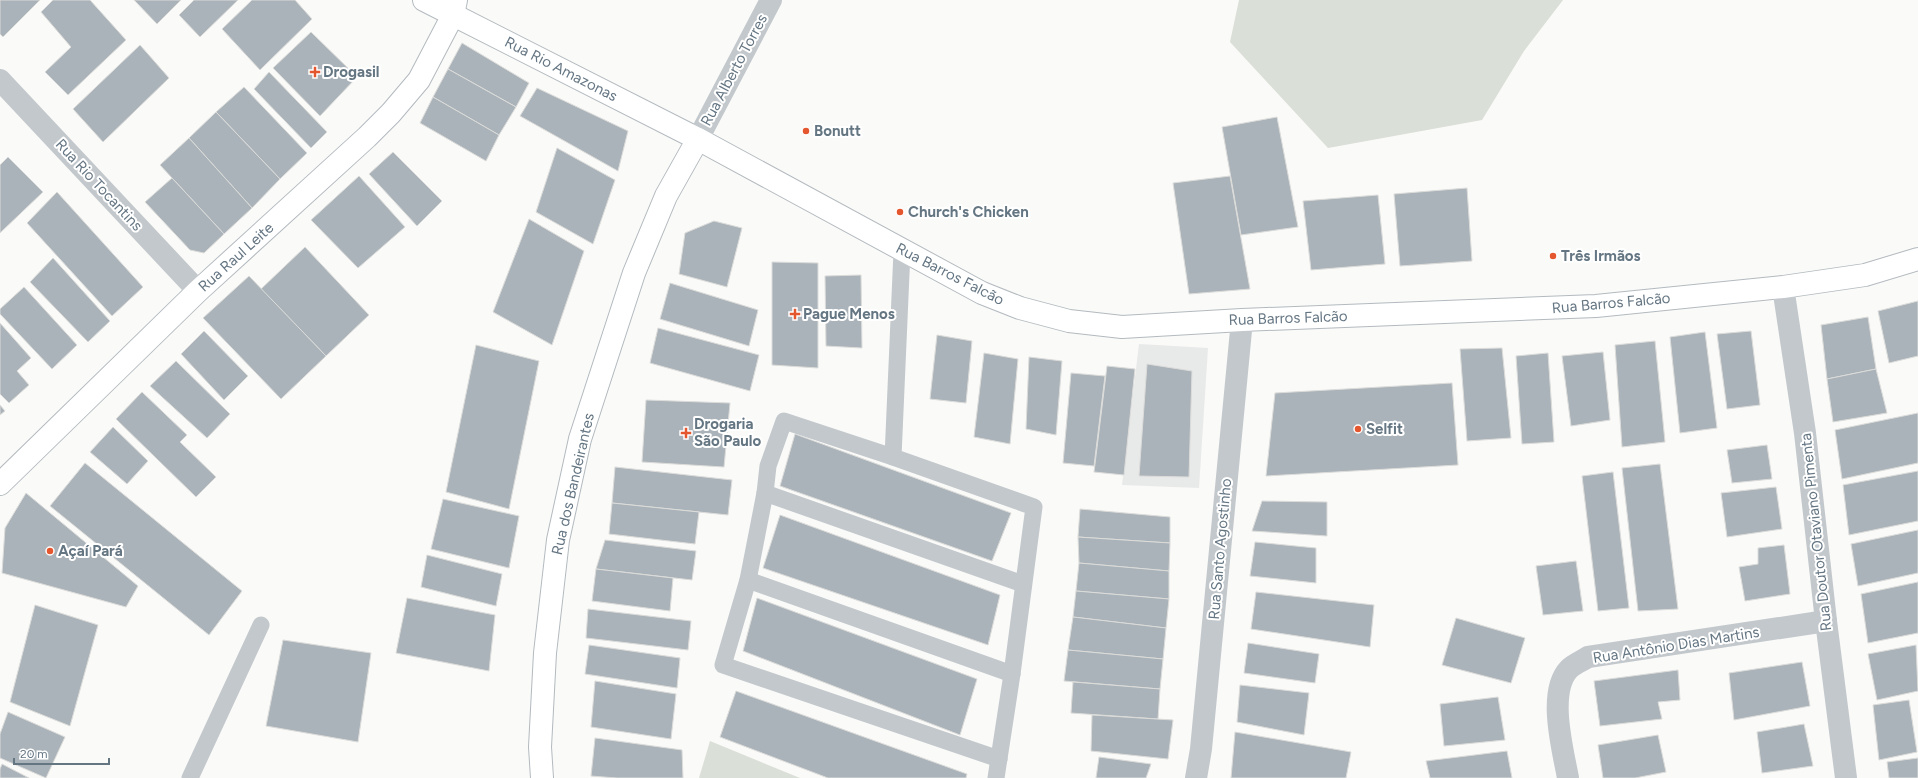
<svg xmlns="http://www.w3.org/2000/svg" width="1918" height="778" font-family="Figtree,sans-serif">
<rect width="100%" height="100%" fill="#fafaf8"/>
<!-- built -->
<path fill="#e8e9e9" d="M 1139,344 L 1208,348 L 1199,488 L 1122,485 Z"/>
<!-- green -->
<g fill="#dadfd7">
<path d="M 1239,0 L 1563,0 L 1524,51 L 1482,120 L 1328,148 L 1230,42 Z"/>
<path d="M 710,741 L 800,778 L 699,778 Z"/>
</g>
<!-- building -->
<g fill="#aab3b9" stroke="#dcdcda">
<path d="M 0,0 L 40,0 L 3,37 L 0,34 Z"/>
<path d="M 53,0 L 90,0 L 126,40 L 68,95 L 45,72 L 71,47 L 41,12 Z"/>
<path d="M 134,0 L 181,0 L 157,24 Z"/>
<path d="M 194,0 L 238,0 L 200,37 L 179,15 Z"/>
<path d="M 252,0 L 295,0 L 312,19 L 260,70 L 222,29 Z"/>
<path d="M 311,32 L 357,77 L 320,116 L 273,68 Z"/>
<path d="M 462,43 L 529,83 L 516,107 L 448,69 Z"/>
<path d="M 140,45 L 169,78 L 103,142 L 73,109 Z"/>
<path d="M 448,69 L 516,107 L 499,135 L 433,97 Z"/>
<path d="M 269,72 L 327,132 L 311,148 L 254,89 Z"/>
<path d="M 244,87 L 307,153 L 280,179 L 216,112 Z"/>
<path d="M 537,88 L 628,131 L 618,171 L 520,116 Z"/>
<path d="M 433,97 L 499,135 L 486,161 L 420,123 Z"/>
<path d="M 216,112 L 280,179 L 252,208 L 189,138 Z"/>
<path d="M 1277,117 L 1298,227 L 1241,235 L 1222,127 Z"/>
<path d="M 189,138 L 252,208 L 224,234 L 160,165 Z"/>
<path d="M 557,148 L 615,180 L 593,244 L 536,212 Z"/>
<path d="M 393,152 L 442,201 L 417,226 L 369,174 Z"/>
<path d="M 8,157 L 43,192 L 0,233 L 0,165 Z"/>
<path d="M 359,176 L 405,227 L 358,268 L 311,220 Z"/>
<path d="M 1230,176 L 1250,289 L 1189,294 L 1173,183 Z"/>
<path d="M 172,178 L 224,234 L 204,253 L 190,250 L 145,202 Z"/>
<path d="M 1467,188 L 1472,261 L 1400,266 L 1394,194 Z"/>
<path d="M 57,192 L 143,287 L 112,316 L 27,223 Z"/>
<path d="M 1378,195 L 1385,264 L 1311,270 L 1303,201 Z"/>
<path d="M 529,219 L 584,251 L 552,345 L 493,312 Z"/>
<path d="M 714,221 L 742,228 L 727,287 L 679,274 L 685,233 Z"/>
<path d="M 305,247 L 369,315 L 326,356 L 261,289 Z"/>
<path d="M 53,258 L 110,321 L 88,342 L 30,282 Z"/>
<path d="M 772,262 L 818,263 L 818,368 L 772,365 Z"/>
<path d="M 861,275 L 862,348 L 826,346 L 825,276 Z"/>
<path d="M 249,276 L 326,356 L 281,399 L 203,318 Z"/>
<path d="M 670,283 L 758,310 L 749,346 L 660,319 Z"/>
<path d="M 24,287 L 77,345 L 52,369 L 0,314 L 0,309 Z"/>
<path d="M 1918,301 L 1918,356 L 1889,363 L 1878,311 Z"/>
<path d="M 1868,317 L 1876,369 L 1827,379 L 1821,325 Z"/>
<path d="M 0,323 L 31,358 L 17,371 L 29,385 L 9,403 L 0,394 Z"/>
<path d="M 658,328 L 759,355 L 750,391 L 650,363 Z"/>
<path d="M 204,331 L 248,376 L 224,400 L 181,354 Z"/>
<path d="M 1751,331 L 1760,405 L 1727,409 L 1717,334 Z"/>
<path d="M 1705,332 L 1717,428 L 1680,433 L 1670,337 Z"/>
<path d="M 937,335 L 972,341 L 966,403 L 930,399 Z"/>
<path d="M 1655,341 L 1665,442 L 1622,447 L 1615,345 Z"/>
<path d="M 476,345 L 539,361 L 509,509 L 446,492 Z"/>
<path d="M 1502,348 L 1511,438 L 1467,441 L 1460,349 Z"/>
<path d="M 1603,352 L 1610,420 L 1571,426 L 1562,356 Z"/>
<path d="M 984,353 L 1018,359 L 1010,444 L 974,437 Z"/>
<path d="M 1548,353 L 1554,442 L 1522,444 L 1516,356 Z"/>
<path d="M 1029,357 L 1062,361 L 1056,435 L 1026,429 Z"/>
<path d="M 176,361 L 230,414 L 207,438 L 150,386 Z"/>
<path d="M 1147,364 L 1192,371 L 1189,477 L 1139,476 Z"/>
<path d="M 1107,366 L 1135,369 L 1124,475 L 1094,472 Z"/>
<path d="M 1876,369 L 1887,413 L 1833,422 L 1827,379 Z"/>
<path d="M 1071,373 L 1105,376 L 1094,466 L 1063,463 Z"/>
<path d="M 1452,383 L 1458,465 L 1266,476 L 1275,393 Z"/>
<path d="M 142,392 L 187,435 L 180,442 L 216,477 L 196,497 L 116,419 Z"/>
<path d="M 646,400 L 730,403 L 724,467 L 642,462 Z"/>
<path d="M 0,405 L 5,411 L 0,415 Z"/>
<path d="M 1918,413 L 1918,463 L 1842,479 L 1835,430 Z"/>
<path d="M 113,427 L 148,461 L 127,484 L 90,452 Z"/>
<path d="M 795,434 L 1011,513 L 992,561 L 780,486 Z"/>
<path d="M 1767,445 L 1772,479 L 1732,483 L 1727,450 Z"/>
<path d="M 85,463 L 242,591 L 209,635 L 50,506 Z"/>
<path d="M 1660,464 L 1678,609 L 1638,611 L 1622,468 Z"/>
<path d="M 615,467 L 732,480 L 728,515 L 612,503 Z"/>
<path d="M 1918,471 L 1918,521 L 1849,535 L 1843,485 Z"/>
<path d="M 1613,472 L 1629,608 L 1598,611 L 1582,476 Z"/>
<path d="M 1776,487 L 1782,529 L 1727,537 L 1721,493 Z"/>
<path d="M 26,493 L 138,586 L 126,607 L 2,573 L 5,528 Z"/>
<path d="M 443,499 L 519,516 L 509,568 L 431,549 Z"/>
<path d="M 1262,501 L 1327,502 L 1327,536 L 1252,531 Z"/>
<path d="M 612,503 L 699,512 L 695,544 L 609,534 Z"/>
<path d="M 1080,509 L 1170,517 L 1170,543 L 1078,537 Z"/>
<path d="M 780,515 L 1000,595 L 988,645 L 763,568 Z"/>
<path d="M 1918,530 L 1918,573 L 1858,586 L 1851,544 Z"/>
<path d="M 1078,537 L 1170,543 L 1169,571 L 1079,563 Z"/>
<path d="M 605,540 L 696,551 L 692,580 L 596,569 Z"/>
<path d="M 1255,542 L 1316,548 L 1316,583 L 1250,576 Z"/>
<path d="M 1784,545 L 1790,594 L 1745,601 L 1739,567 L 1758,564 L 1758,548 Z"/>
<path d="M 427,555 L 502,574 L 496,606 L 421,587 Z"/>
<path d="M 1576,561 L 1583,611 L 1543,615 L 1536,566 Z"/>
<path d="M 1079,563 L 1169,571 L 1169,599 L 1076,591 Z"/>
<path d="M 596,569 L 673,578 L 670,611 L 592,601 Z"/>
<path d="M 1918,582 L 1918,633 L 1868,643 L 1861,594 Z"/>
<path d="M 1076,591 L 1169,599 L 1166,628 L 1073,617 Z"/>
<path d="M 1256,592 L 1374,605 L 1370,647 L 1251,629 Z"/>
<path d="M 407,598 L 495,615 L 489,671 L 396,653 Z"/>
<path d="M 757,598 L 977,679 L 960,735 L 743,651 Z"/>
<path d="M 35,605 L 98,625 L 70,726 L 10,702 Z"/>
<path d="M 588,609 L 691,621 L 688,650 L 586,638 Z"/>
<path d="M 1073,617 L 1166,628 L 1163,659 L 1068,650 Z"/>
<path d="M 1456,618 L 1525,638 L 1511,683 L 1442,665 Z"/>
<path d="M 283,640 L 371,653 L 358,742 L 266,726 Z"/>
<path d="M 1248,643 L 1319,654 L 1315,683 L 1244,673 Z"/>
<path d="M 589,645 L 680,658 L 677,688 L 585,674 Z"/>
<path d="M 1916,645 L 1918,691 L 1877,700 L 1868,654 Z"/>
<path d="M 1068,650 L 1163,659 L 1160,689 L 1064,681 Z"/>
<path d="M 1802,662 L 1810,706 L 1734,720 L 1729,673 Z"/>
<path d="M 1678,670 L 1680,700 L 1658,702 L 1662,719 L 1600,726 L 1594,681 Z"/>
<path d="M 595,681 L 676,694 L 671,739 L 591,727 Z"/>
<path d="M 1073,682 L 1160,689 L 1158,719 L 1071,713 Z"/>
<path d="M 1240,685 L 1309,693 L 1304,735 L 1237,722 Z"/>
<path d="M 736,691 L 967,774 L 966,778 L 828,778 L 720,737 Z"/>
<path d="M 1498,697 L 1505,740 L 1444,746 L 1440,704 Z"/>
<path d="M 1909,700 L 1917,752 L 1879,760 L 1873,705 Z"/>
<path d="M 8,712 L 65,737 L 46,778 L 0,758 L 0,734 Z"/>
<path d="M 1092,715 L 1173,720 L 1168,759 L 1091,751 Z"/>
<path d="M 1804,724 L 1813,766 L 1762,773 L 1757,732 Z"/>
<path d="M 1235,732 L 1351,752 L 1346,778 L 1231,778 Z"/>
<path d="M 1658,735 L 1666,772 L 1635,778 L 1603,778 L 1598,745 Z"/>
<path d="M 595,738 L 682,750 L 683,778 L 617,778 L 591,776 Z"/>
<path d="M 1507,751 L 1512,778 L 1430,778 L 1426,761 Z"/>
<path d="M 1099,757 L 1151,764 L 1146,778 L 1096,778 Z"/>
<path d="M 1918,758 L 1918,778 L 1889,778 L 1887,762 Z"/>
<path d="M 2,764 L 29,778 L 0,778 L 0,769 Z"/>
</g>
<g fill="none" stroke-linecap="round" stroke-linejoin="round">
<!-- secondary casing -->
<g stroke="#b3babf" stroke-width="24">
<g id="secondary">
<path d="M 424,0 L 698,139 L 982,293 L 1020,308 L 1069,321 L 1122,327 L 1242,320 L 1596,306 L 1783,287 L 1865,275 L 1918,259"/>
<path d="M 0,484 L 198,291 L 367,137 L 391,113 L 419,80 L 453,15 L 456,0"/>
<path d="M 542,778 L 540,747 L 545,653 L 558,540 L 580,439 L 634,273 L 666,196 L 698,139"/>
</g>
</g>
<!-- lane -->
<g stroke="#c3c8cc" stroke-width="17">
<path d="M 902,251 L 893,457 L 1034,507 L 1012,674 L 996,778"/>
<path d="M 893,457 L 784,421 L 768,466 L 765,493 L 748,580 L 723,665 L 999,759"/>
<path d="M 765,493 L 1023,584"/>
<path d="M 748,580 L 1012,674"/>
<path d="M 190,778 L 261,625"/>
</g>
<!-- street -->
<g stroke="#c3c8cc" stroke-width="22">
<path d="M 0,80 L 198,291"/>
<path d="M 698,139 L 771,0"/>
<path d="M 1783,287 L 1805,433 L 1826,621 L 1846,778"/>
<path d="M 1196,778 L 1201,749 L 1242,320"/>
<path d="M 1568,778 C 1563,750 1547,692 1569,669 C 1574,664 1582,661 1588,657 L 1826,621"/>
</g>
<!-- secondary -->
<use href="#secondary" stroke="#fff" stroke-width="22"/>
</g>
<!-- markers -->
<g fill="#e4572e" stroke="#fff" stroke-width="1.5">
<path d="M313 66h4v4h4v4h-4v4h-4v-4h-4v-4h4z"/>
<circle cx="806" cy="131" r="4"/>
<circle cx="900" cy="212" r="4"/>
<circle cx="1553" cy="256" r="4"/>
<path d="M793 308h4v4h4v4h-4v4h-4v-4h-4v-4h4z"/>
<circle cx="1358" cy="429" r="4"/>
<path d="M684 427h4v4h4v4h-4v4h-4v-4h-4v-4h4z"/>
<circle cx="50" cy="551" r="4"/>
</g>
<g text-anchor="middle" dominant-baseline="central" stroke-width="4" stroke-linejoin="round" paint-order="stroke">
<!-- street labels -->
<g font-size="15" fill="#657683" stroke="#fff">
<text transform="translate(561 69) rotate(27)">Rua Rio Amazonas</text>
<text transform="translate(734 70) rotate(-62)">Rua Alberto Torres</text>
<text transform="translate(99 185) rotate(47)">Rua Rio Tocantins</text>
<text transform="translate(236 257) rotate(-42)">Rua Raul Leite</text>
<text transform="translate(950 274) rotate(27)">Rua Barros Falcão</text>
<text transform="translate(1611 303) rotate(-5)">Rua Barros Falcão</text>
<text transform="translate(1288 318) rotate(-2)">Rua Barros Falcão</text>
<text transform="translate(573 484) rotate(-77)">Rua dos Bandeirantes</text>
<text transform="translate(1816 532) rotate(-96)">Rua Doutor Otaviano Pimenta</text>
<text transform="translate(1220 549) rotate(-85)">Rua Santo Agostinho</text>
<text transform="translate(1676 645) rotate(-9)">Rua Antônio Dias Martins</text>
</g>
<!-- poi labels -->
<g font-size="15" font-weight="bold" fill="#657683" stroke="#fff" text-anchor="start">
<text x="323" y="72">Drogasil</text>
<text x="814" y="131">Bonutt</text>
<text x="908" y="212">Church's Chicken</text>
<text x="1561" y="256">Três Irmãos</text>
<text x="803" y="314">Pague Menos</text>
<text x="694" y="424">Drogaria<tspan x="694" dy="17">São Paulo</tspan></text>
<text x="1366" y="429">Selfit</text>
<text x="58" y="551">Açaí Pará</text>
</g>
</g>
<!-- scale -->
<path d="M14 758v6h95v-6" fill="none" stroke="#657683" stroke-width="2"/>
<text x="20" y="758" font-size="12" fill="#657683" stroke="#ffffff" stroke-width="3" paint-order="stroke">20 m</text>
</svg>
